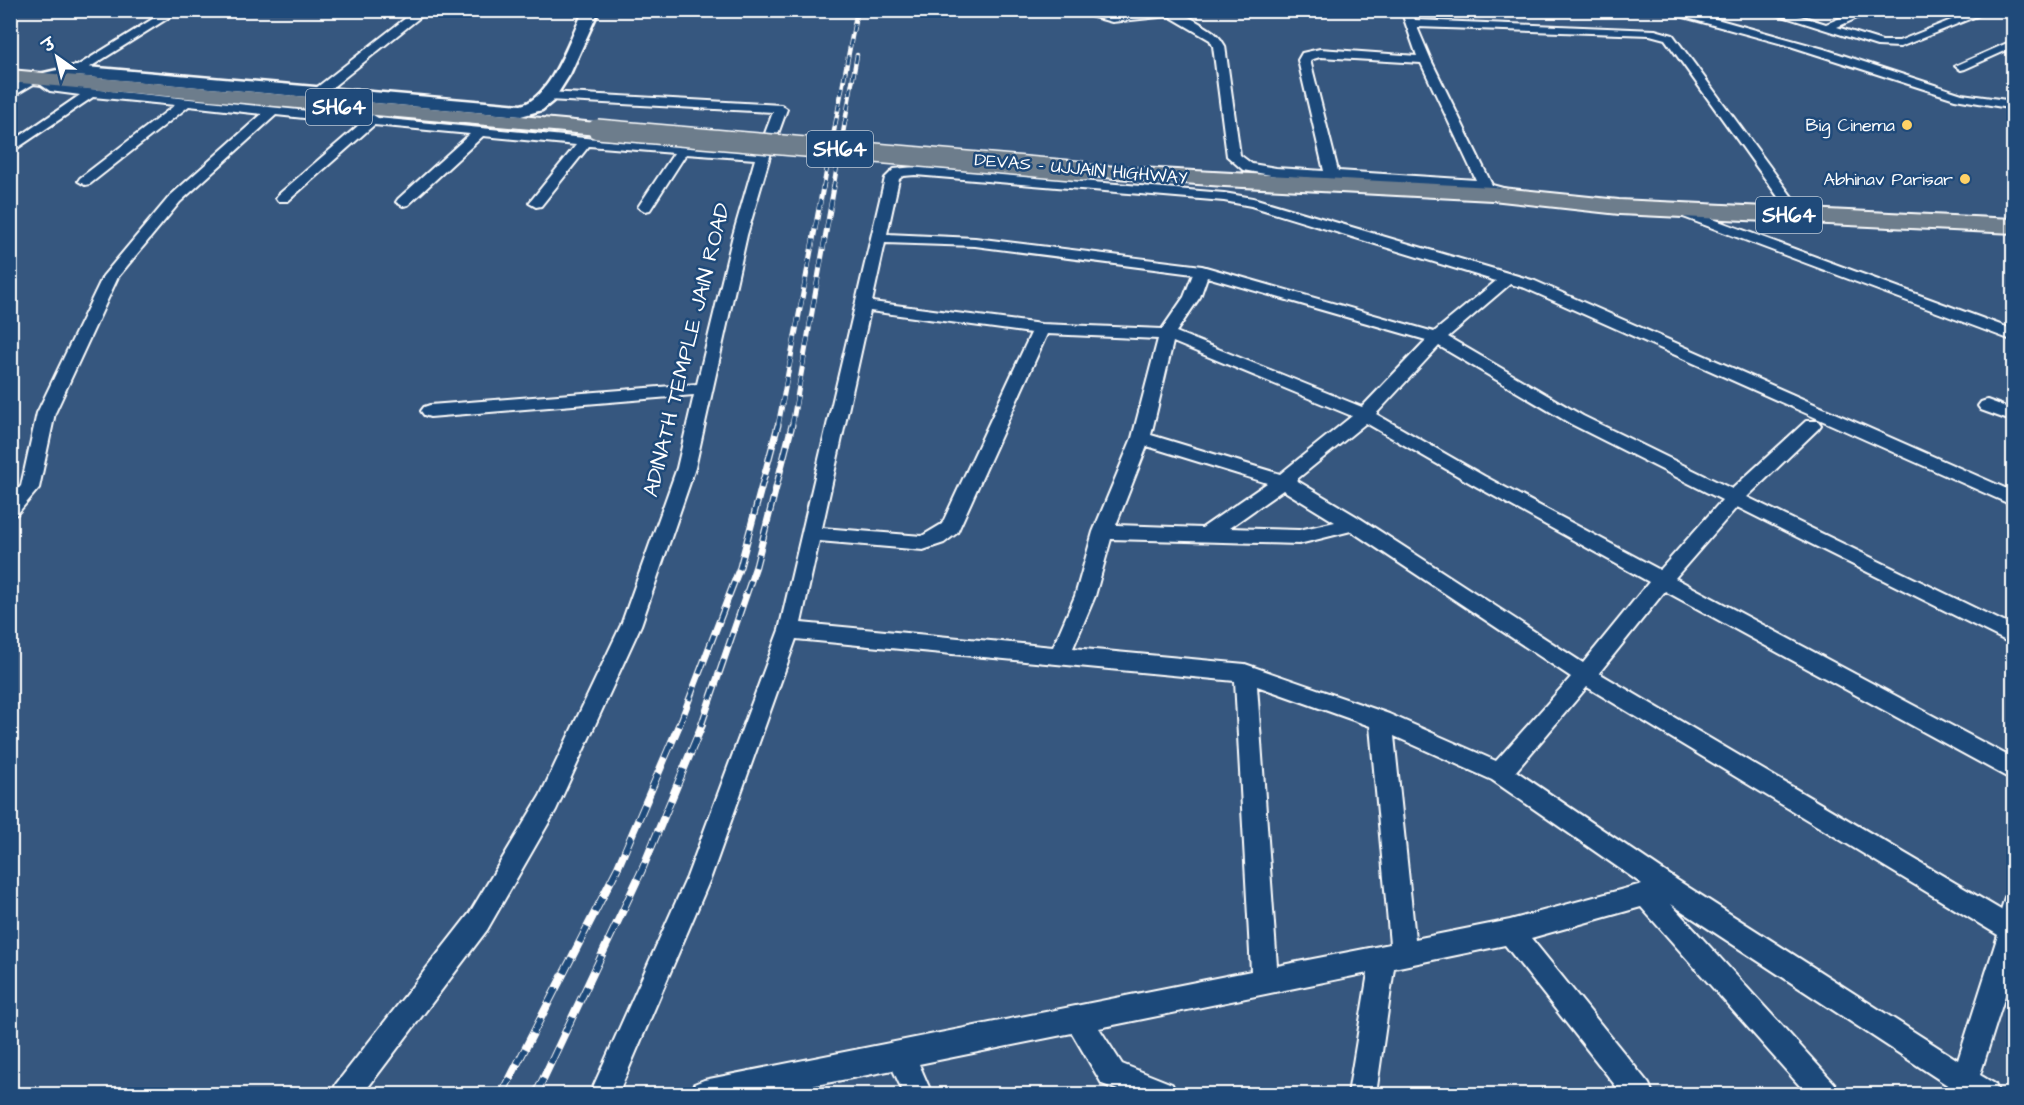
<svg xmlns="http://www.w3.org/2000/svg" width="2024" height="1105" font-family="'Architects Daughter','Playpen Sans Deva',sans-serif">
<rect width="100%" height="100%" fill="#36577f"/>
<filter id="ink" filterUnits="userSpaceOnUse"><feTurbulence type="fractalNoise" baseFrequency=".0167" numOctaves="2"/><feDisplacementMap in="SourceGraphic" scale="12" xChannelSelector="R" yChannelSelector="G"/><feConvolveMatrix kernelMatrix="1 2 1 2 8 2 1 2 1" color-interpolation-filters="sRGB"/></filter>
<g filter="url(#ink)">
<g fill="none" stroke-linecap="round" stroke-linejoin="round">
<!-- street casing -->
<g stroke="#fff" stroke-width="4">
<g id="street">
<path d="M 167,10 L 181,10 L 79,74 L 75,75 L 69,71 Z"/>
<path d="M 416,10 L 429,10 L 324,94 L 316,94 L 314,91 L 316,88 Z"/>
<path d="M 1088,10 C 1098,10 1104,15 1114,15 C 1152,16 1165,1 1201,24 C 1212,30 1219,35 1225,46 L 1240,155 L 1252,164 L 1276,168 L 1324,171 L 1298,60 L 1302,53 L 1320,49 L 1417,56 L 1401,10 L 1411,10 L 1415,20 L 1655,30 L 1673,35 L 1798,205 L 1796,208 L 1786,208 L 1665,39 L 1650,35 L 1417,27 L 1431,60 L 1492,185 L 1514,191 L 1516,194 L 1514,197 L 1509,198 L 1470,187 L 1276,176 L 1243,170 L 1227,156 L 1213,46 L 1210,40 L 1169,16 L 1112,22 L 1090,16 ZM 1320,57 L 1421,63 L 1476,180 L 1338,171 L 1310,60 Z"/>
<path d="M 1658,10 L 1680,10 L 1720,20 L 1824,49 L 1962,94 L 2014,101 L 2014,109 L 1955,99 L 1790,46 Z"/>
<path d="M 1763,10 L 1781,10 L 1826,24 L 1859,10 L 1875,10 L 1837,27 L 1882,41 L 1899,41 L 1976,10 L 1992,10 L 1900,47 L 1877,46 Z"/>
<path d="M 2014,40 L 2014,47 L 1965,69 L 1961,70 L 1955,66 Z"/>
<path d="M 35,74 L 45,76 L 57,85 L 91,89 L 368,117 L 373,115 L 378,118 L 585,138 L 758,152 L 773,112 L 548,100 L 542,96 L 548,92 L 781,105 L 787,109 L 770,156 L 747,235 L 695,468 L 641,625 L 556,810 L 487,930 L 363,1094 L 332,1094 L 336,1084 L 469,914 L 540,796 L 621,625 L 677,468 L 694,395 L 430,417 L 424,415 L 421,411 L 424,407 L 430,405 L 697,384 L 733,235 L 755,159 L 686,154 L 650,210 L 645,211 L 638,207 L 674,153 L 589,146 L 541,206 L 536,207 L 529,203 L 576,145 L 483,136 L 408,205 L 403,206 L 396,202 L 398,199 L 470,134 L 374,125 L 288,201 L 278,201 L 276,198 L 278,195 L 360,124 L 276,115 L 180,202 L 118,277 L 55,413 L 39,488 L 17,514 L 10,516 L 10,497 L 21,486 L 37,413 L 103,276 L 170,196 L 262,114 L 189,106 L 90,184 L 85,185 L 78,181 L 80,178 L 175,105 L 93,97 L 10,153 L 10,143 L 80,95 L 50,91 L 37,82 L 10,98 L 10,88 Z"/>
<path d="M 915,167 L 1224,193 L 1253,198 L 1535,281 L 2014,492 L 2014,506 L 1525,288 L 1510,284 L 1448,337 L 1583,416 L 1732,489 L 1806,421 L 1818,421 L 1821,425 L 1818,429 L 1747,497 L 2014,627 L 2014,645 L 1737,507 L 1675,578 L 2014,759 L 2014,781 L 1665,591 L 1599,673 L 2001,910 L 2005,897 L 2014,894 L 2014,967 L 1980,1075 L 1995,1084 L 1999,1094 L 1961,1094 L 1671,904 L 1835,1084 L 1839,1094 L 1807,1094 L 1641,907 L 1531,938 L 1649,1084 L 1653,1094 L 1622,1094 L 1505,945 L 1394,968 L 1376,1094 L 1348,1094 L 1368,973 L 1099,1028 L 1122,1064 L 1172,1084 L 1176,1094 L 1129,1094 L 1102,1084 L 1072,1033 L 919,1064 L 932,1094 L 904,1094 L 893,1070 L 770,1094 L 690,1094 L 694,1084 L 704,1080 L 1251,971 L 1235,681 L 796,639 L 711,877 L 618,1094 L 590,1094 L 687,877 L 779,630 L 885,178 L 894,169 ZM 915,175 L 1224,201 L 1251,206 L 1496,281 L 1434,332 L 1202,266 L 975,238 L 887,234 L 899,179 L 903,176 ZM 885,243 L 975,246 L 1193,274 L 1184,297 L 1162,329 L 1041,324 L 872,302 ZM 1207,277 L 1426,340 L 1362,407 L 1176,332 L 1200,297 ZM 870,311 L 1031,333 L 942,524 L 922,536 L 822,528 ZM 1047,334 L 1158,339 L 1132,438 L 1093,532 L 1075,596 L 1053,647 L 801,623 L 819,541 L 923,550 L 944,543 L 957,533 ZM 1173,342 L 1352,416 L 1280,474 L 1151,435 ZM 1439,346 L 1571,424 L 1722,500 L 1660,570 L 1484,476 L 1376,414 ZM 1366,423 L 1472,484 L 1649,582 L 1583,663 L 1361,519 L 1296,480 ZM 1147,446 L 1267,483 L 1202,528 L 1116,525 ZM 1283,490 L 1335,522 L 1299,530 L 1229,528 ZM 1351,531 L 1571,677 L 1496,761 L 1389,714 L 1245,664 L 1073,648 L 1095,596 L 1111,539 L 1299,544 ZM 1257,686 L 1370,726 L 1390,944 L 1277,966 ZM 1587,687 L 1998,935 L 1958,1060 L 1677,880 L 1516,771 ZM 1394,736 L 1492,780 L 1642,884 L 1510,920 L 1415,939 Z"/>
<path d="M 1675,205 L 2014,330 L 2014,341 L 1670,212 L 1668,209 L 1670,206 Z"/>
<path d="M 1987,400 L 2014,410 L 2014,422 L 1981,410 L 1978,406 L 1981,402 Z"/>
</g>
</g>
<!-- secondary casing -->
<g stroke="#fff" stroke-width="5">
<path id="secondary" d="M 584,10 L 599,10 L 570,74 L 553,101 L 542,110 L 521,116 L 75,76 L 41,84 L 35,83 L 33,79 L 35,75 L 75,66 L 521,105 C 551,99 571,36 584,10 Z"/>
</g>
<!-- primary casing -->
<g stroke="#fff" stroke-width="4">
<g id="primary">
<path d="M 10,70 L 597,123 L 604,125 L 607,129 L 604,133 L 597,135 L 10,82 Z"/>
<path d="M 1083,165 L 1492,187 L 1619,200 L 2014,219 L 2014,233 L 1619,214 L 1492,200 L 1224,186 L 1076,175 L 1073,171 L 1076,167 Z"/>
</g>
</g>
<!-- street -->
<use href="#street" fill="#1f4a7a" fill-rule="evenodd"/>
<!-- secondary -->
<use href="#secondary" fill="#1f4a7a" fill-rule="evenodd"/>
<!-- primary -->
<use href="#primary" fill="#6d7d8c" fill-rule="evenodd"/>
<!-- rail-far3 casing -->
<g stroke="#fff" stroke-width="4.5">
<g id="rail-far3">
<path d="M 823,189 L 857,10"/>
<path d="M 833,189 L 857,55"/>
</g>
</g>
<!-- rail-far2 casing -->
<g stroke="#fff" stroke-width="5">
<g id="rail-far2">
<path d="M 778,426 L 823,187"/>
<path d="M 792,426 L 834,187"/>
</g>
</g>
<!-- rail-far1 casing -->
<g stroke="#fff" stroke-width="7">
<g id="rail-far1">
<path d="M 679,726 L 740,567 L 778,425"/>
<path d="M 701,726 L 756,566 L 792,425"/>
</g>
</g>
<!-- rail casing -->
<g stroke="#fff" stroke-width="8">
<g id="rail">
<path d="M 502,1094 L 618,867 L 679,725"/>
<path d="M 536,1094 L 642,870 L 702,725"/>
</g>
</g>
<!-- rail-far3 -->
<use href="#rail-far3" stroke="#1f4a7a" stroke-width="3" stroke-dasharray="8" stroke-linecap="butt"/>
<!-- rail-far2 -->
<use href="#rail-far2" stroke="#1f4a7a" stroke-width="4" stroke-dasharray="10" stroke-linecap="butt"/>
<!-- rail-far1 -->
<use href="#rail-far1" stroke="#1f4a7a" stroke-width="4.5" stroke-dasharray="14" stroke-linecap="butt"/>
<!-- rail -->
<use href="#rail" stroke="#1f4a7a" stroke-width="6" stroke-dasharray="17" stroke-linecap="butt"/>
<!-- primary-bridge casing -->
<g stroke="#fff" stroke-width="22" stroke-linecap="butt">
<path id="primary-bridge" d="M 597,129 L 1083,171"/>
</g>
<!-- primary-bridge -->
<use href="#primary-bridge" stroke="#6d7d8c" stroke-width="19"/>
</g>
</g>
<!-- markers -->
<g fill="#ffd166" stroke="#1f4a7a" stroke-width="2">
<circle cx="1907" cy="125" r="6"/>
<circle cx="1965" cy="179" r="6"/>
</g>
<g text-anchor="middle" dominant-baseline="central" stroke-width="5" stroke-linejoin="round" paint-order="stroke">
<!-- far-poi labels -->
<g font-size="18" fill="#fff" stroke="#1f4a7a" text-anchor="end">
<text x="1895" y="125">Big Cinema</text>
<text x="1953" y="179">Abhinav Parisar</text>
</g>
<!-- far-street labels -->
<g font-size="18" fill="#fff" stroke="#1f4a7a">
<text transform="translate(1081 169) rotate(5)">DEVAS - UJJAIN HIGHWAY</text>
</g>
<!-- shield labels -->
<g fill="#1f4a7a" stroke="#bcc9d7" stroke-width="1.5">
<rect x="306" y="89" width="66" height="36" rx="4.5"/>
<rect x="807" y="131" width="66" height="36" rx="4.5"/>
<rect x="1756" y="197" width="66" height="36" rx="4.5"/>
</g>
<g font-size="21" font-weight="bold" fill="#fff">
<text x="339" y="107">SH64</text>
<text x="840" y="149">SH64</text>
<text x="1789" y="215">SH64</text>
</g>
<!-- street labels -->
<g font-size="22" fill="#fff" stroke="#1f4a7a">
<text transform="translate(687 350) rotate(-76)">ADINATH TEMPLE JAIN ROAD</text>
</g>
</g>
<!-- margin -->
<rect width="2024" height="1105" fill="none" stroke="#1f4a7a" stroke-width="36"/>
<rect x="18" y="18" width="1988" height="1069" fill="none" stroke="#fff" stroke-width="2" filter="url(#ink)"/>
<!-- north arrow -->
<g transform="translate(57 57) rotate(326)" stroke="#1f4a7a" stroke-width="4.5" paint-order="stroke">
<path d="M0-4.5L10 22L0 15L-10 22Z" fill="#ffffff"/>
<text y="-9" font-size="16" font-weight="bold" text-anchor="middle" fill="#ffffff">उ</text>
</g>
</svg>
